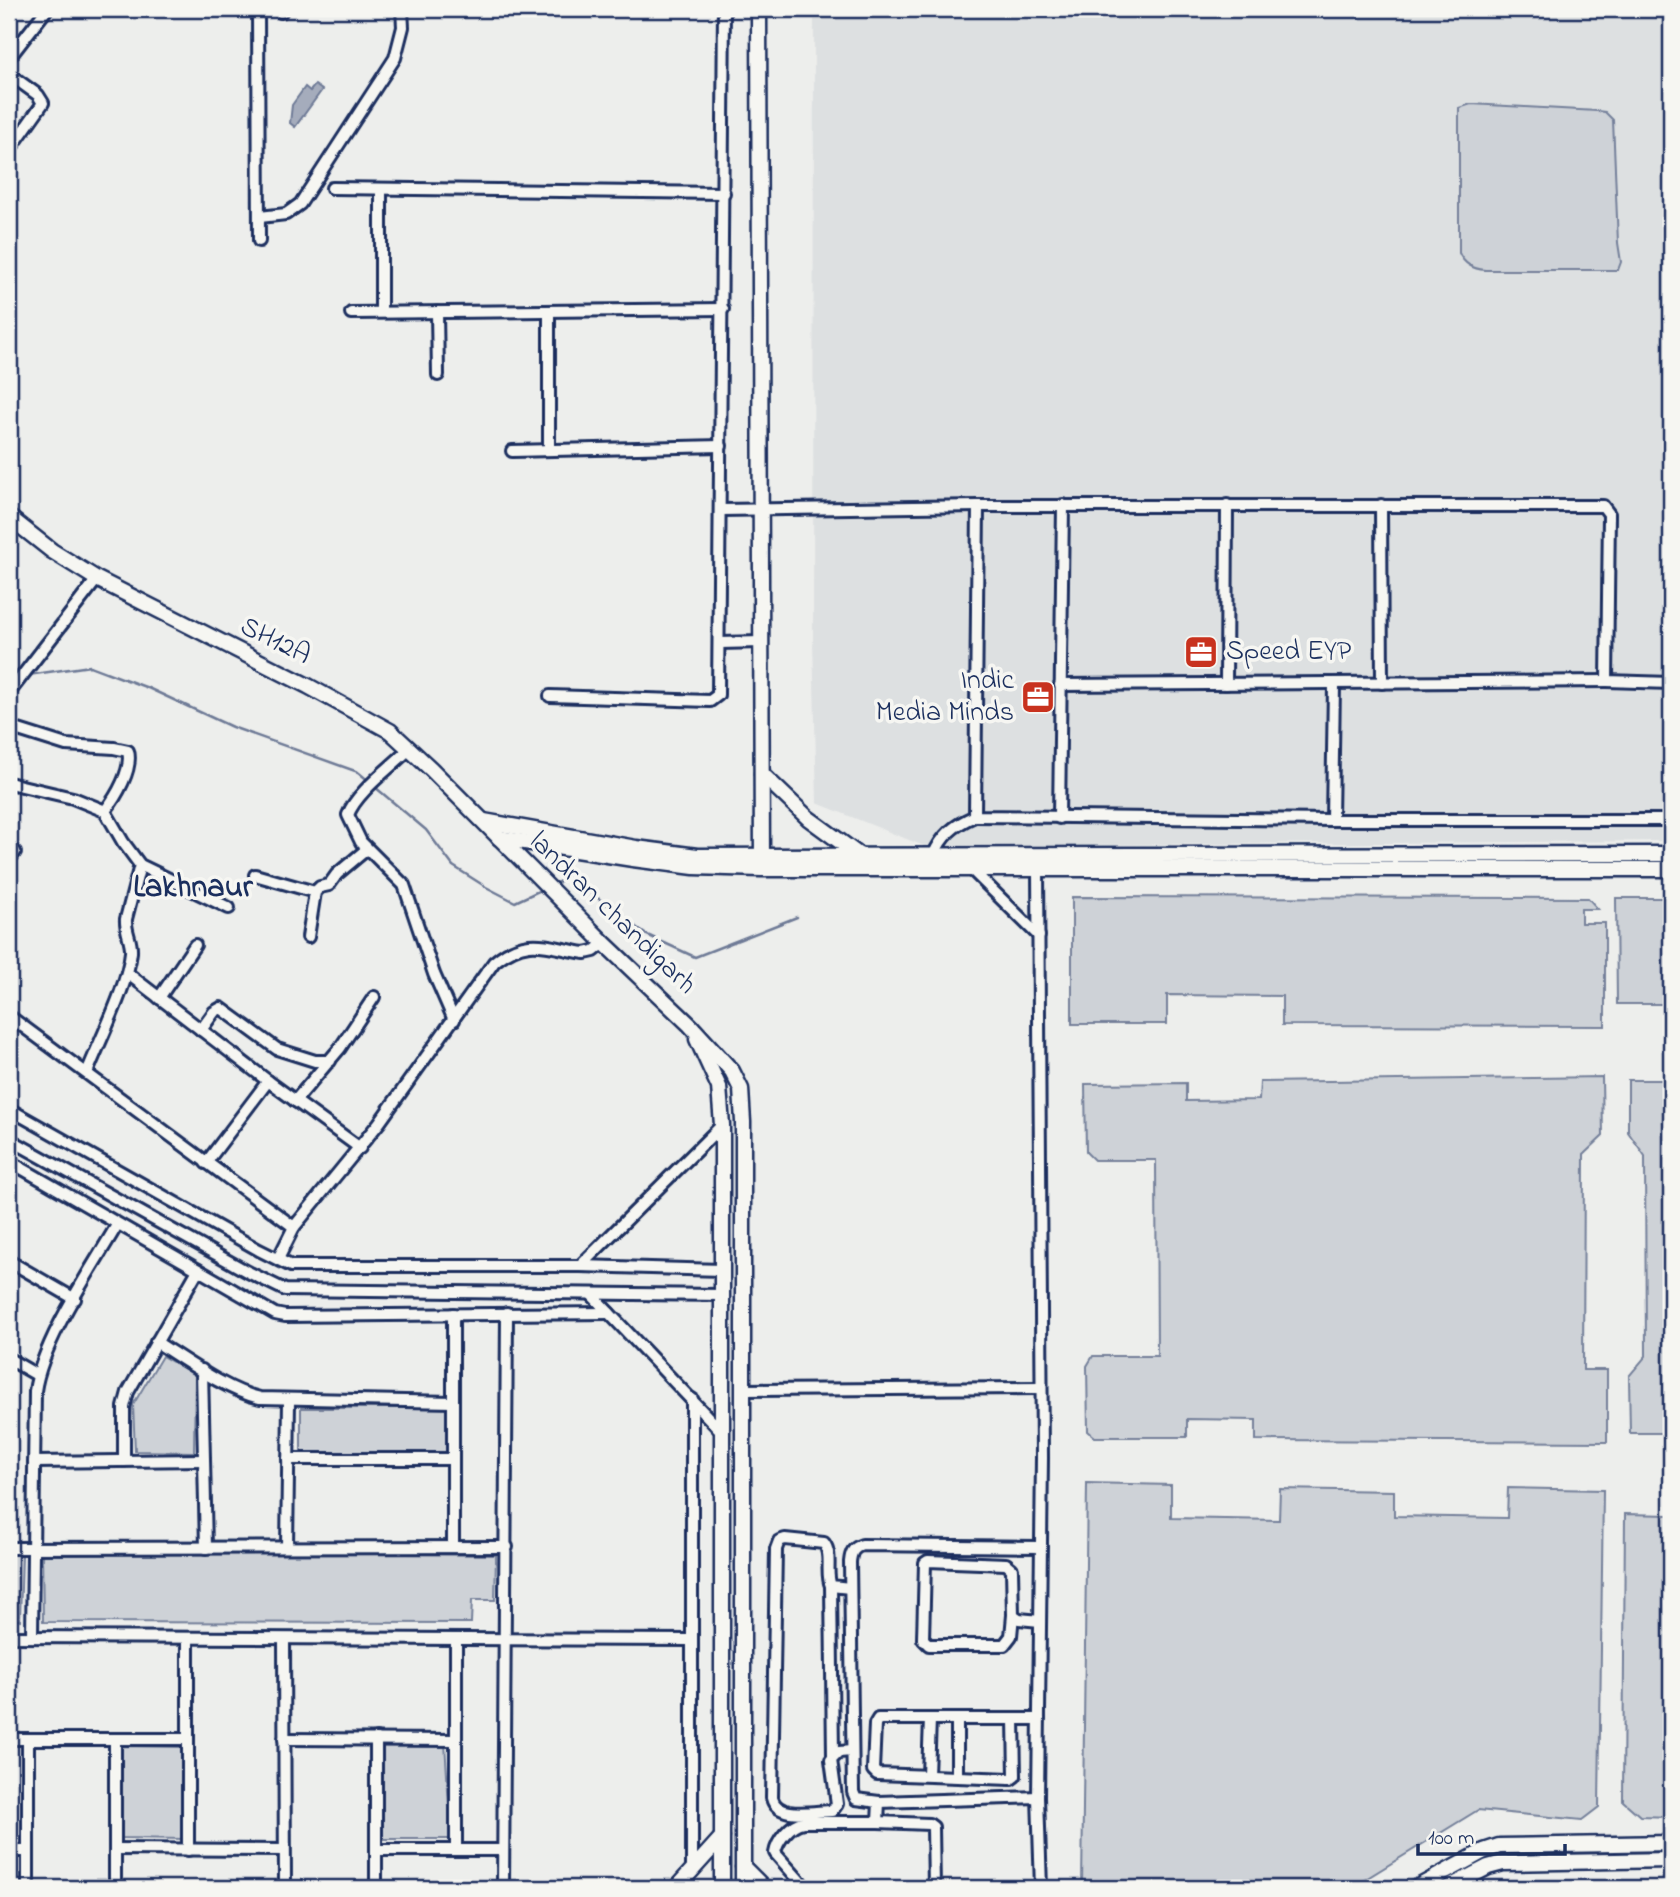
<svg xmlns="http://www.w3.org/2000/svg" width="1680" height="1897" font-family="'Indie Flower',sans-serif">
<rect width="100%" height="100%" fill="#edeeec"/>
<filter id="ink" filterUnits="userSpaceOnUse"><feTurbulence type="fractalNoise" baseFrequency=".0143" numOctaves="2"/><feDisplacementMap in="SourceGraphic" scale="14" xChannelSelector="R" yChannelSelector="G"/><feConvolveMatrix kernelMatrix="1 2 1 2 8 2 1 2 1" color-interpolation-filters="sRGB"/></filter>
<g filter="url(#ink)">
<!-- built -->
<path fill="#dde0e1" d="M 814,9 L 1671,9 L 1671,841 L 924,846 L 817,803 L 813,640 Z"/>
<!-- green -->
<g fill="#ced2d7" stroke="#74809a" stroke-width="2">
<path d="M 1471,104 L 1597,111 L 1605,112 L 1613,120 L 1618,243 L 1621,262 L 1618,270 L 1485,270 C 1472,269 1464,264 1459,253 L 1459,108 Z"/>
<path d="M 1072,897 L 1588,898 L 1598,909 L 1581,909 L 1581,923 L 1605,923 L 1605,1026 L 1282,1025 L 1282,996 L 1167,995 L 1167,1024 L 1072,1024 Z"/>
<path d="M 1616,898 L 1671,898 L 1671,1004 L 1617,1004 Z"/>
<path d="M 1602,1077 L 1603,1136 L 1584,1154 L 1583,1370 L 1607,1370 L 1607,1442 L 1256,1440 L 1256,1420 L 1187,1419 L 1187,1437 L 1095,1437 L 1088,1431 L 1087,1366 L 1093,1356 L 1157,1356 L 1156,1160 L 1094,1160 L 1086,1152 L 1085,1084 L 1186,1083 L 1186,1101 L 1259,1100 L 1260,1082 Z"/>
<path d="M 1628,1080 L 1671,1080 L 1671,1433 L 1630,1433 L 1629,1376 L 1646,1356 L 1645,1156 L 1628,1132 Z"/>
<path d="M 162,1356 L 195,1375 L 194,1452 L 135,1451 L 133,1405 Z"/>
<path d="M 301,1408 L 446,1408 L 446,1454 L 301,1453 Z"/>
<path d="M 1087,1483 L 1171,1485 L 1171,1518 L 1279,1520 L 1280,1489 L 1394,1491 L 1394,1516 L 1507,1518 L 1508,1488 L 1603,1490 L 1599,1807 L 1582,1820 L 1478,1810 L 1351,1888 L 1082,1888 Z"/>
<path d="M 1625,1514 L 1671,1515 L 1671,1817 L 1640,1816 L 1623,1801 Z"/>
<path d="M 42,1550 L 496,1555 L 495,1600 L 472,1600 L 471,1623 L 43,1622 Z"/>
<path d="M 9,1555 L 22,1555 L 20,1620 L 9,1621 Z"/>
<path d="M 445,1743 L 451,1839 L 380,1839 L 378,1745 Z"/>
<path d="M 121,1746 L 184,1747 L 184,1839 L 121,1838 Z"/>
</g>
<!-- water -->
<path fill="#a5acbc" stroke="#6e7a96" stroke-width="2" d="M 315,85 L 322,90 L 295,127 L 290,123 L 292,105 L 305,87 L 310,91 Z"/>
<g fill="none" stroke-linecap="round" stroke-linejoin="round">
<!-- stream -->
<g stroke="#6e7a96" stroke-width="2.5">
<path d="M 28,675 L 90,666 L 148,688 L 232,727 L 358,772 L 370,782"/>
<path d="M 9,677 L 17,676"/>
<path d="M 375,787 L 426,830 L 453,866 L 486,887 L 515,902 L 543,889"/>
<path d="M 552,885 L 567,878 L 590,892 L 645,934 L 695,957 L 797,917"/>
</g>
<!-- minor casing -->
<g stroke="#1b2f5e" stroke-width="16">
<g id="minor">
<path d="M 258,9 L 259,241"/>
<path d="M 281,12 L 283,9"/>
<path d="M 9,58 L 47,9"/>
<path d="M 9,74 L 38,95 L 43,103 L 9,151"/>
<path d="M 332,188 L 724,193"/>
<path d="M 381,189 L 381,312"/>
<path d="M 260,217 L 286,214 L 300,204 L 395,58 L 403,27 L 402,9"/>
<path d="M 549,311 L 549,450"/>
<path d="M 437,312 L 438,375"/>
<path d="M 351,313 L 723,309"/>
<path d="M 512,451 L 721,446"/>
<path d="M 1381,505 L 1382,683"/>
<path d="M 978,506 L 975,816 L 1332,820 L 1671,820"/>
<path d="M 721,510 L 978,506 L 1603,506 L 1609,514 L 1607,681 L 1671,683"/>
<path d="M 720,643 L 761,642"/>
<path d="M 1226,684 L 1227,505"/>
<path d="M 1060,685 L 1607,681"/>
<path d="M 9,693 L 97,579"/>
<path d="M 550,696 L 710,701 L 718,695 L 724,9"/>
<path d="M 9,727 L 66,745 L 114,748 L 128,751 C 133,769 116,797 105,811"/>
<path d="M 410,748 C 393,766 356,792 348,815 L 361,842 L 404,885 L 434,974 L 454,1020"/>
<path d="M 9,783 L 73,798 L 105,811 L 123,842 L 140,865 L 229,908"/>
<path d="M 1059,818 L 1063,505"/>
<path d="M 1332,820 L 1334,685"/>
<path d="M 933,856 C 942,835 954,825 975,816"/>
<path d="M 9,860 L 15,852"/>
<path d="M 971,869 L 1039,936"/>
<path d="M 1038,869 L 1042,1458 L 1038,1797 L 1041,1888"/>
<path d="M 255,875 L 315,892"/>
<path d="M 308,937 L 315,892 L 320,887 L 329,885 L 337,874 L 367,849"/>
<path d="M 127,973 L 268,1081 L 360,1148"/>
<path d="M 159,998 L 195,945"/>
<path d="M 9,1016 L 294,1227 L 379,1123 L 494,962 C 528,934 546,947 585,953 L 594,951 L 604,943"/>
<path d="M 201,1030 L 214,1012 L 221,1008 L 277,1049 L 315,1061 L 330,1061"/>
<path d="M 87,1073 C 100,1040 128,985 131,952 C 132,941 125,931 126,919 L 140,865"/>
<path d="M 295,1101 L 340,1048 L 374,997"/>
<path d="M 9,1109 L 259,1250 L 291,1266 L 580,1266 L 722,1270"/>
<path d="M 9,1139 L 248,1272 L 285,1290 L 722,1295"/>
<path d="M 9,1161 L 275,1314 L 285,1316 L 609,1313"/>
<path d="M 206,1163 L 268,1081"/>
<path d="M 278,1259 L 294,1227"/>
<path d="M 9,1261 L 75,1299"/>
<path d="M 580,1266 L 722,1125"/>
<path d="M 591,1294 L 722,1432"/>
<path d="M 453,1314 L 453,1547"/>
<path d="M 156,1342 C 185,1360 227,1391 260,1398 L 453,1402"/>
<path d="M 9,1359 L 37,1375"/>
<path d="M 202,1370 L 206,1548"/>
<path d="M 743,1390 L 1041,1388"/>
<path d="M 288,1459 L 453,1459"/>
<path d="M 124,1461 L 124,1407 L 128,1392 L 198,1270"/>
<path d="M 34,1462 L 204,1460"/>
<path d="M 287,1547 L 289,1401"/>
<path d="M 9,1548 L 507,1547"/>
<path d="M 831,1586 L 833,1756"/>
<path d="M 850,1588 L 831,1586 C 825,1573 833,1555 824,1543 L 785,1539 L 779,1541 L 776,1549 L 772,1798 C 777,1820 814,1811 832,1811 L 837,1804 L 831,1760 L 839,1752 L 852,1751"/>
<path d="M 1013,1615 L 1011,1636 L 1004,1645 L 929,1645 L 923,1639 L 925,1563 L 928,1561 L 1006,1564 L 1012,1569 L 1013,1615 L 1019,1619 L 1040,1621"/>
<path d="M 32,1636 L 35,1391 C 42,1341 91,1270 117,1225"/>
<path d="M 9,1637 L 691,1640"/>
<path d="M 188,1639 L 188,1850"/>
<path d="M 284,1639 L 285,1888"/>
<path d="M 456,1639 L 456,1850"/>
<path d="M 1014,1719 L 1015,1776 L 1011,1779 L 877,1774 L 873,1770 L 875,1724 L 878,1719 L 1039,1719"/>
<path d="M 9,1739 L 188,1739"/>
<path d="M 28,1739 L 28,1888"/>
<path d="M 115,1739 L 115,1888"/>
<path d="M 284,1739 L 456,1740"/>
<path d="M 376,1739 L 376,1888"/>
<path d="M 928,1775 L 930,1719"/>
<path d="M 957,1776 L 957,1719"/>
<path d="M 1038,1797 L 879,1802 L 856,1799 L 853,1792 L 850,1562 C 851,1552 853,1548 862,1545 L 1041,1547"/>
<path d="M 879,1802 L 878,1822 L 929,1824 L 933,1827 L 934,1888"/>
<path d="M 115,1849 L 284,1850"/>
<path d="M 376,1850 L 503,1850"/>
<path d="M 9,1851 L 28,1851"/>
<path d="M 692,1870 L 692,1399"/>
<path d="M 503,1888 L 507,1313"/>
<path d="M 806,1888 L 775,1853 C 777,1841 790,1824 803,1822 L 878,1822"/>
</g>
</g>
<!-- major casing -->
<g stroke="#1b2f5e" stroke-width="19">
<g id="major">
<path d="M 759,9 L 762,864"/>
<path d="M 9,517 L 52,551 L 97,579 L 308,686 L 390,731 L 431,769 L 604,943 L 690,1025 L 732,1071 L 741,1089 L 743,1122 L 743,1888"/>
<path d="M 762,774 L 808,818 L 860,856"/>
<path d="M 484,821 L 636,848 L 697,856 L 1671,854"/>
<path d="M 499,838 L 633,859 L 694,867 L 761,869 L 1671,869"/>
<path d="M 697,1039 L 719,1087 L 722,1125 L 722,1888"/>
<path d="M 743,1867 L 764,1888"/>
<path d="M 676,1888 L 722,1837"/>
<path d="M 1416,1888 L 1484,1851 L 1499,1846 L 1671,1843"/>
<path d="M 1448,1888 L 1488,1867 L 1503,1863 L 1671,1860"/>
</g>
</g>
<!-- minor -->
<use href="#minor" stroke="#f6f6f2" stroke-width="10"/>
<!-- major -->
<use href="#major" stroke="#f6f6f2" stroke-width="14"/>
</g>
</g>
<!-- icons -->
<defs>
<g id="office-square" transform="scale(1.75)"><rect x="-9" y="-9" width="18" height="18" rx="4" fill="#c8321e" stroke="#f6f6f2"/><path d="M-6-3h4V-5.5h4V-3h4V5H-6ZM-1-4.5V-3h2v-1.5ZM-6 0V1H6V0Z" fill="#fff"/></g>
</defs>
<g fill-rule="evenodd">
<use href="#office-square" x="1201" y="652"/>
<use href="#office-square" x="1038" y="697"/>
</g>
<g text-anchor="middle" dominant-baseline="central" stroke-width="7" stroke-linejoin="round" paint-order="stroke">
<!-- street labels -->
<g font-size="28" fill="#1b2f5e" stroke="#f6f6f2">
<text transform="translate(275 642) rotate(26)">SH12A</text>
<text transform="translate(612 914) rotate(44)">landran chandigarh</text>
</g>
<!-- poi labels -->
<g font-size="28" fill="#1b2f5e" stroke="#f6f6f2" text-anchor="start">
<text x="1226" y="652">Speed EYP</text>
<text x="1014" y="681" text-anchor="end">Indic<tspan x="1014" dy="32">Media Minds</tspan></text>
</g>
<!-- quarter labels -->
<g font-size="32" font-weight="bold" fill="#1b2f5e" stroke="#f6f6f2">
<text x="193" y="888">Lakhnaur</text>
</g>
</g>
<!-- margin -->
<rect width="1680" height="1897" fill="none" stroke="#f6f6f2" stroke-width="35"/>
<rect x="18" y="18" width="1645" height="1862" fill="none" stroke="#1b2f5e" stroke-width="2.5" filter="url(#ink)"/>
<!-- scale -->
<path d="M1418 1844v10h147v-10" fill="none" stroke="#1b2f5e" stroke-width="3.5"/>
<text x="1428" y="1844" font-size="21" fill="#1b2f5e" stroke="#f6f6f2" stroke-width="5" paint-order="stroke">100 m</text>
</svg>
